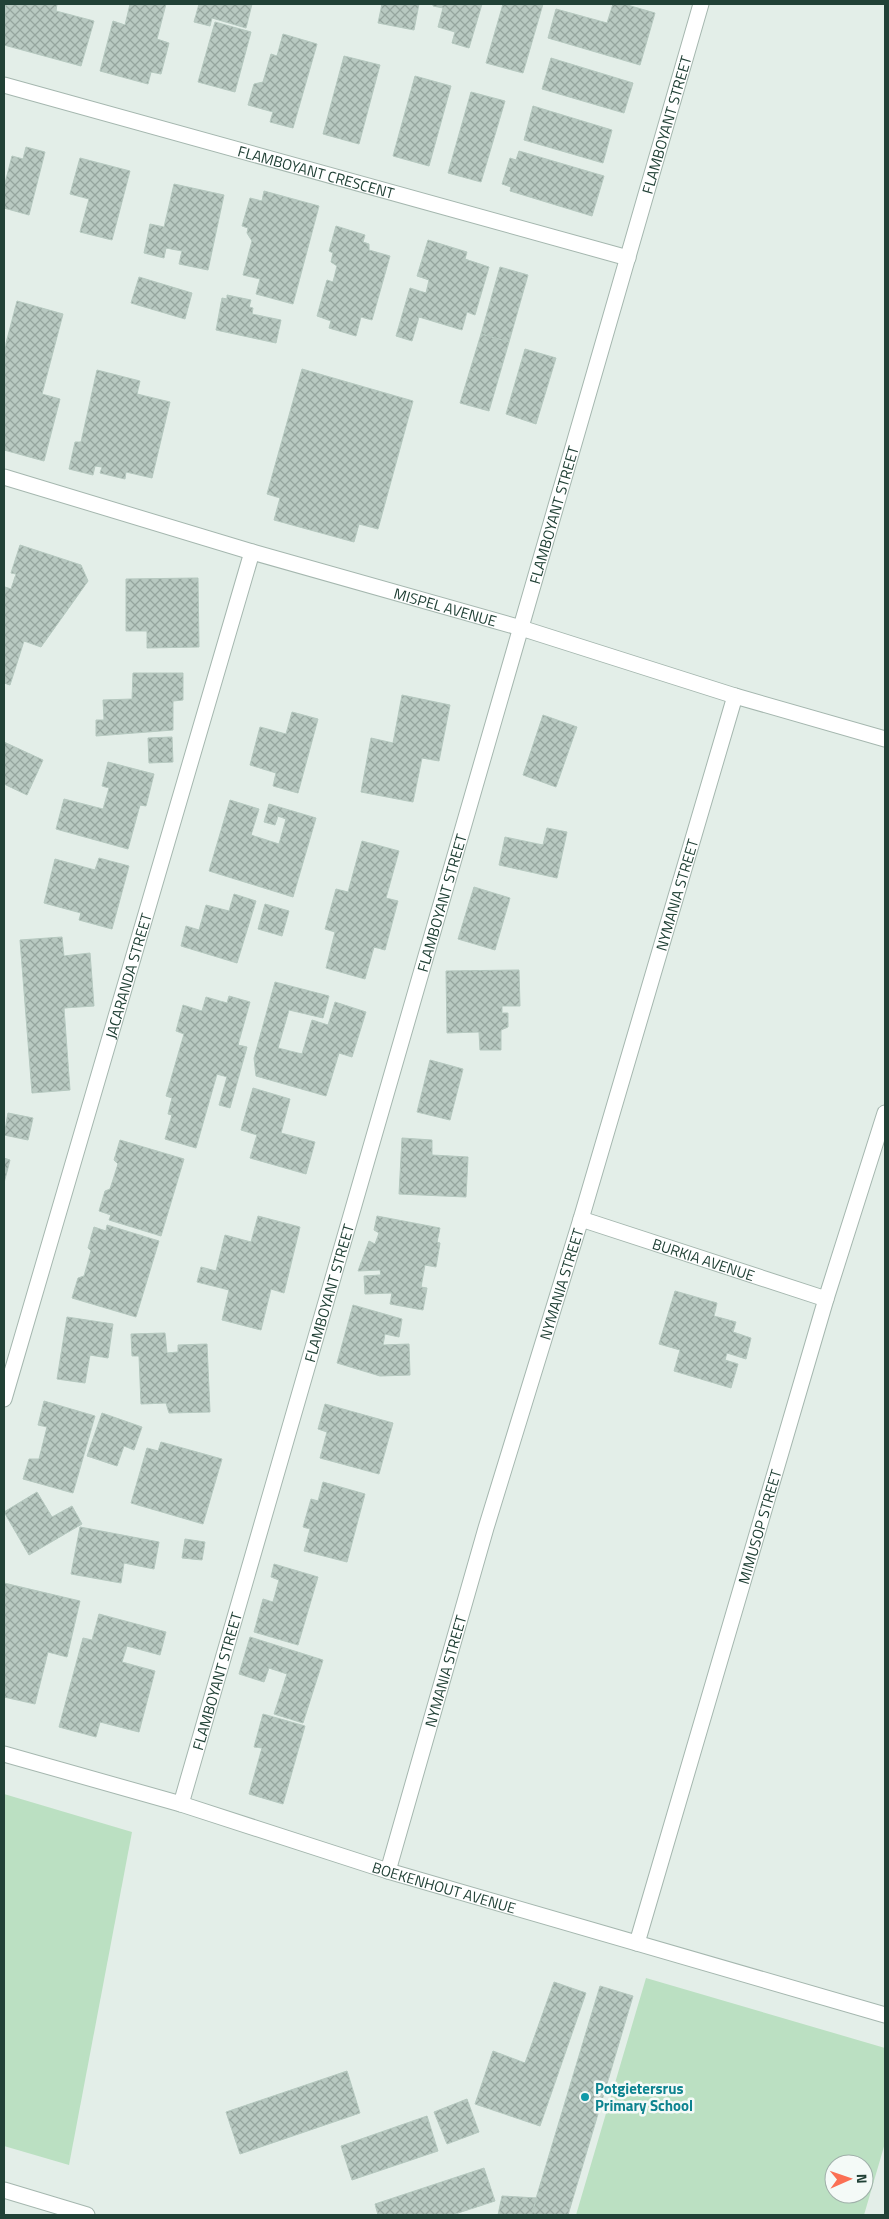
<svg xmlns="http://www.w3.org/2000/svg" width="889" height="2219" font-family="'Titillium Web',sans-serif">
<defs>
<pattern id="building-cross-hatch" width="8" height="8" patternUnits="userSpaceOnUse" patternTransform="scale(1.25)"><rect width="8" height="8" fill="#b8c9c1"/><path d="M0 0l8 8M0 8l8-8" fill="none" stroke="#95a59e"/></pattern>
</defs>
<rect width="100%" height="100%" fill="#e3eee8"/>
<!-- grass -->
<g fill="#bbe0c2" fill-rule="evenodd">
<path d="M 4,1794 L 132,1832 L 69,2165 L 4,2146 Z"/>
<path d="M 646,1978 L 885,2048 L 885,2143 L 864,2215 L 576,2215 ZM 834,2164 L 864,2164 L 864,2194 L 834,2194 Z"/>
</g>
<!-- building -->
<g fill="url(#building-cross-hatch)" stroke="#b5c8bf">
<path d="M 5,4 L 57,4 L 56,11 L 94,21 L 81,66 L 4,45 Z"/>
<path d="M 130,4 L 166,4 L 157,39 L 169,43 L 161,74 L 151,72 L 148,84 L 100,71 L 113,21 L 125,25 Z"/>
<path d="M 199,4 L 252,4 L 246,28 L 212,18 L 210,26 L 194,22 Z"/>
<path d="M 382,4 L 419,4 L 414,30 L 378,23 Z"/>
<path d="M 433,4 L 482,4 L 469,48 L 452,43 L 455,32 L 438,27 L 443,8 L 433,6 Z"/>
<path d="M 503,4 L 543,4 L 523,73 L 486,63 Z"/>
<path d="M 613,4 L 624,4 L 655,13 L 640,65 L 548,38 L 556,9 L 607,23 Z"/>
<path d="M 215,22 L 251,32 L 235,92 L 198,82 Z"/>
<path d="M 283,34 L 317,44 L 293,128 L 270,122 L 273,112 L 248,105 L 254,84 L 263,82 L 271,54 L 277,56 Z"/>
<path d="M 344,56 L 380,65 L 359,144 L 323,134 Z"/>
<path d="M 551,58 L 633,83 L 624,113 L 542,89 Z"/>
<path d="M 415,76 L 451,86 L 429,166 L 393,156 Z"/>
<path d="M 471,92 L 505,101 L 481,182 L 448,173 Z"/>
<path d="M 533,106 L 612,130 L 603,163 L 524,140 Z"/>
<path d="M 26,147 L 45,152 L 29,215 L 4,208 L 4,187 L 12,156 L 23,159 Z"/>
<path d="M 519,151 L 604,176 L 592,216 L 510,191 L 511,187 L 502,184 L 510,158 L 516,160 Z"/>
<path d="M 80,158 L 130,171 L 112,240 L 80,232 L 89,199 L 70,194 Z"/>
<path d="M 174,184 L 224,195 L 208,270 L 179,264 L 182,251 L 166,248 L 164,258 L 144,253 L 150,224 L 164,227 Z"/>
<path d="M 264,191 L 319,206 L 293,304 L 256,294 L 260,279 L 243,275 L 252,241 L 247,233 L 248,228 L 242,226 L 250,198 L 262,201 Z"/>
<path d="M 336,226 L 365,235 L 363,242 L 369,244 L 369,250 L 390,256 L 372,320 L 361,317 L 356,336 L 329,328 L 331,321 L 317,316 L 327,280 L 333,282 L 337,266 L 331,262 L 333,253 L 329,251 Z"/>
<path d="M 428,240 L 467,252 L 465,259 L 489,267 L 475,315 L 467,312 L 462,330 L 419,317 L 412,341 L 396,336 L 410,288 L 426,293 L 429,280 L 417,276 Z"/>
<path d="M 500,267 L 528,275 L 509,342 L 481,334 Z"/>
<path d="M 139,277 L 192,293 L 185,319 L 131,303 Z"/>
<path d="M 227,295 L 251,300 L 249,307 L 253,308 L 252,314 L 281,320 L 276,343 L 216,330 L 222,298 L 227,299 Z"/>
<path d="M 17,301 L 63,314 L 42,394 L 60,399 L 44,461 L 4,450 L 4,351 Z"/>
<path d="M 481,334 L 509,342 L 489,411 L 460,403 Z"/>
<path d="M 525,349 L 556,358 L 536,424 L 506,414 Z"/>
<path d="M 302,369 L 413,401 L 378,529 L 359,524 L 354,542 L 274,520 L 280,498 L 267,494 Z"/>
<path d="M 97,370 L 140,381 L 137,394 L 170,402 L 152,478 L 126,472 L 125,479 L 100,473 L 102,467 L 95,466 L 93,475 L 69,469 L 75,442 L 81,442 Z"/>
<path d="M 20,545 L 81,565 L 88,581 L 41,647 L 24,641 L 10,685 L 4,683 L 4,592 L 5,587 L 11,589 L 16,574 L 11,573 Z"/>
<path d="M 198,578 L 199,647 L 147,648 L 147,631 L 126,631 L 126,579 Z"/>
<path d="M 133,673 L 183,673 L 183,700 L 173,701 L 173,730 L 96,736 L 96,720 L 104,720 L 103,700 L 132,699 Z"/>
<path d="M 402,695 L 450,705 L 439,761 L 422,758 L 413,802 L 361,792 L 371,738 L 393,743 Z"/>
<path d="M 292,712 L 318,719 L 298,793 L 273,786 L 276,773 L 250,765 L 260,727 L 286,734 Z"/>
<path d="M 543,715 L 577,727 L 556,787 L 523,775 Z"/>
<path d="M 172,737 L 173,762 L 149,763 L 148,738 Z"/>
<path d="M 4,742 L 43,760 L 27,795 L 4,784 Z"/>
<path d="M 108,762 L 154,774 L 146,806 L 140,805 L 128,849 L 56,829 L 64,799 L 103,809 L 109,788 L 102,786 Z"/>
<path d="M 230,800 L 259,809 L 251,835 L 279,844 L 286,819 L 278,816 L 275,825 L 264,822 L 269,804 L 316,818 L 293,897 L 209,871 Z"/>
<path d="M 547,828 L 567,832 L 557,878 L 499,865 L 505,837 L 543,845 Z"/>
<path d="M 362,841 L 399,851 L 386,898 L 398,901 L 385,950 L 374,947 L 365,979 L 326,968 L 335,932 L 325,929 L 336,889 L 348,892 Z"/>
<path d="M 99,858 L 129,866 L 112,929 L 79,920 L 81,913 L 44,903 L 55,859 L 95,870 Z"/>
<path d="M 474,887 L 510,898 L 495,950 L 458,939 Z"/>
<path d="M 234,894 L 256,901 L 237,963 L 181,946 L 186,926 L 199,930 L 206,905 L 229,911 Z"/>
<path d="M 265,904 L 289,911 L 282,936 L 258,929 Z"/>
<path d="M 62,937 L 64,956 L 90,953 L 94,1006 L 64,1008 L 70,1090 L 32,1093 L 20,940 Z"/>
<path d="M 519,970 L 520,1006 L 502,1006 L 502,1013 L 508,1013 L 508,1027 L 501,1030 L 501,1050 L 480,1050 L 479,1032 L 447,1033 L 446,971 Z"/>
<path d="M 275,982 L 329,996 L 323,1018 L 289,1010 L 278,1048 L 302,1054 L 312,1020 L 328,1025 L 335,1002 L 366,1012 L 352,1057 L 339,1053 L 326,1096 L 256,1076 L 254,1058 Z"/>
<path d="M 229,996 L 250,1002 L 238,1045 L 247,1047 L 230,1108 L 219,1105 L 227,1077 L 217,1074 L 196,1148 L 165,1139 L 172,1115 L 168,1114 L 172,1098 L 166,1096 L 184,1034 L 176,1031 L 183,1005 L 202,1011 L 206,997 L 227,1003 Z"/>
<path d="M 430,1060 L 463,1069 L 450,1120 L 417,1112 Z"/>
<path d="M 253,1088 L 290,1099 L 281,1133 L 315,1142 L 306,1174 L 250,1158 L 257,1135 L 241,1130 Z"/>
<path d="M 8,1113 L 33,1118 L 28,1140 L 4,1135 Z"/>
<path d="M 402,1138 L 432,1140 L 432,1155 L 468,1157 L 466,1197 L 399,1194 Z"/>
<path d="M 120,1140 L 184,1159 L 161,1236 L 109,1220 L 111,1215 L 99,1211 L 105,1191 L 110,1189 L 118,1164 L 114,1160 Z"/>
<path d="M 4,1158 L 10,1160 L 4,1183 Z"/>
<path d="M 258,1216 L 300,1227 L 284,1293 L 271,1289 L 261,1330 L 222,1320 L 229,1290 L 197,1282 L 201,1267 L 216,1271 L 225,1235 L 251,1242 Z"/>
<path d="M 377,1216 L 440,1228 L 437,1242 L 440,1243 L 436,1267 L 425,1265 L 421,1287 L 427,1288 L 423,1310 L 390,1304 L 392,1293 L 365,1294 L 364,1276 L 381,1275 L 380,1270 L 358,1271 L 369,1241 L 375,1244 L 379,1233 L 374,1230 Z"/>
<path d="M 107,1225 L 159,1241 L 136,1317 L 72,1298 L 78,1278 L 84,1276 L 91,1251 L 88,1248 L 94,1227 L 106,1231 Z"/>
<path d="M 675,1291 L 717,1303 L 714,1316 L 736,1322 L 733,1332 L 751,1338 L 746,1359 L 727,1353 L 725,1360 L 738,1364 L 731,1388 L 674,1371 L 680,1350 L 659,1344 Z"/>
<path d="M 353,1305 L 402,1319 L 399,1337 L 385,1334 L 383,1345 L 409,1344 L 410,1375 L 380,1376 L 337,1363 Z"/>
<path d="M 67,1317 L 113,1324 L 108,1358 L 90,1355 L 85,1383 L 57,1379 Z"/>
<path d="M 165,1333 L 167,1353 L 178,1352 L 178,1345 L 207,1344 L 210,1412 L 169,1413 L 166,1403 L 141,1404 L 139,1356 L 132,1356 L 131,1334 Z"/>
<path d="M 44,1401 L 95,1416 L 73,1493 L 23,1479 L 29,1459 L 39,1459 L 47,1427 L 38,1425 Z"/>
<path d="M 325,1404 L 393,1423 L 379,1474 L 320,1458 L 327,1432 L 318,1429 Z"/>
<path d="M 102,1413 L 142,1427 L 134,1450 L 124,1446 L 117,1466 L 87,1456 Z"/>
<path d="M 161,1442 L 222,1459 L 203,1524 L 131,1503 L 147,1448 L 158,1451 Z"/>
<path d="M 323,1482 L 365,1494 L 347,1562 L 304,1551 L 310,1529 L 303,1527 L 311,1499 L 318,1501 Z"/>
<path d="M 37,1492 L 52,1517 L 72,1506 L 82,1524 L 29,1555 L 4,1512 Z"/>
<path d="M 80,1527 L 159,1542 L 154,1569 L 124,1563 L 121,1583 L 71,1574 Z"/>
<path d="M 185,1539 L 205,1542 L 202,1560 L 182,1558 Z"/>
<path d="M 274,1564 L 318,1577 L 298,1645 L 254,1632 L 263,1599 L 273,1602 L 279,1580 L 271,1577 Z"/>
<path d="M 4,1583 L 80,1601 L 67,1657 L 48,1652 L 35,1704 L 4,1697 Z"/>
<path d="M 99,1614 L 166,1632 L 160,1655 L 127,1646 L 122,1662 L 155,1671 L 139,1732 L 100,1722 L 96,1737 L 59,1727 L 83,1638 L 92,1640 Z"/>
<path d="M 250,1637 L 323,1660 L 303,1723 L 274,1714 L 287,1674 L 269,1668 L 264,1682 L 239,1674 Z"/>
<path d="M 263,1714 L 305,1726 L 283,1804 L 249,1794 L 262,1748 L 254,1747 Z"/>
<path d="M 554,1982 L 586,1993 L 540,2126 L 475,2104 L 493,2051 L 525,2063 Z"/>
<path d="M 600,1986 L 633,1996 L 568,2215 L 531,2215 Z"/>
<path d="M 347,2071 L 360,2113 L 240,2154 L 226,2112 Z"/>
<path d="M 467,2099 L 479,2132 L 447,2144 L 434,2112 Z"/>
<path d="M 427,2116 L 438,2151 L 352,2180 L 341,2146 Z"/>
<path d="M 484,2168 L 495,2201 L 452,2215 L 378,2215 L 375,2204 Z"/>
<path d="M 502,2196 L 537,2198 L 531,2215 L 498,2215 Z"/>
</g>
<g fill="none" stroke-linecap="round" stroke-linejoin="round">
<!-- street casing -->
<g stroke="#a5b7af" stroke-width="17">
<g id="street">
<path id="s1" d="M 4,85 L 628,258"/>
<path id="s2" d="M 4,477 L 252,552 L 521,628 L 735,696 L 885,739"/>
<path id="s3" d="M 581,1219 L 826,1299"/>
<path id="s4" d="M 4,1399 L 252,552"/>
<path id="s5" d="M 4,1754 L 181,1804 L 388,1871 L 885,2015"/>
<path id="s6" d="M 181,1804 L 701,4"/>
<path id="s7" d="M 388,1871 L 486,1528 L 581,1219 L 735,696"/>
<path id="s8" d="M 637,1943 L 826,1299 L 885,1113"/>
<path d="M 4,2190 L 87,2215"/>
</g>
</g>
<!-- street -->
<use href="#street" stroke="#fff" stroke-width="15"/>
</g>
<!-- markers -->
<circle fill="#0f9aa8" stroke="#f4faf7" stroke-width="2" cx="585" cy="2097" r="5"/>
<g text-anchor="middle" dominant-baseline="central" stroke-width="5" stroke-linejoin="round" paint-order="stroke">
<!-- street labels -->
<g font-size="15" fill="#214136" stroke="#f4faf7">
<text stroke="none"><textPath href="#s6" startOffset="1748">FLAMBOYANT STREET</textPath></text>
<text stroke="none"><textPath href="#s1" startOffset="324">FLAMBOYANT CRESCENT</textPath></text>
<text stroke="none"><textPath href="#s6" startOffset="1342">FLAMBOYANT STREET</textPath></text>
<text stroke="none"><textPath href="#s2" startOffset="460">MISPEL AVENUE</textPath></text>
<text stroke="none"><textPath href="#s7" startOffset="1018">NYMANIA STREET</textPath></text>
<text stroke="none"><textPath href="#s6" startOffset="938">FLAMBOYANT STREET</textPath></text>
<text stroke="none"><textPath href="#s4" startOffset="441">JACARANDA STREET</textPath></text>
<text stroke="none"><textPath href="#s3" startOffset="129">BURKIA AVENUE</textPath></text>
<text stroke="none"><textPath href="#s7" startOffset="612">NYMANIA STREET</textPath></text>
<text stroke="none"><textPath href="#s6" startOffset="532">FLAMBOYANT STREET</textPath></text>
<text stroke="none"><textPath href="#s8" startOffset="434">MIMUSOP STREET</textPath></text>
<text stroke="none"><textPath href="#s7" startOffset="208">NYMANIA STREET</textPath></text>
<text stroke="none"><textPath href="#s6" startOffset="128">FLAMBOYANT STREET</textPath></text>
<text stroke="none"><textPath href="#s5" startOffset="460">BOEKENHOUT AVENUE</textPath></text>
</g>
<!-- culture labels -->
<g font-size="15" font-weight="bold" fill="#0d838f" stroke="#f4faf7" text-anchor="start">
<text x="595" y="2088">Potgietersrus<tspan x="595" dy="17">Primary School</tspan></text>
</g>
</g>
<!-- border -->
<rect width="889" height="2219" fill="none" stroke="#214136" stroke-width="10"/>
<!-- north arrow -->
<g transform="translate(849 2179) rotate(88)"><circle r="24" fill="#f4faf7" stroke="#a0b0aa"/>
<path d="M0-4L9 19L0 12L-9 19Z" fill="#fb7054"/>
<text y="-8" font-size="14" font-weight="bold" text-anchor="middle" fill="#214136">N</text>
</g>
</svg>
